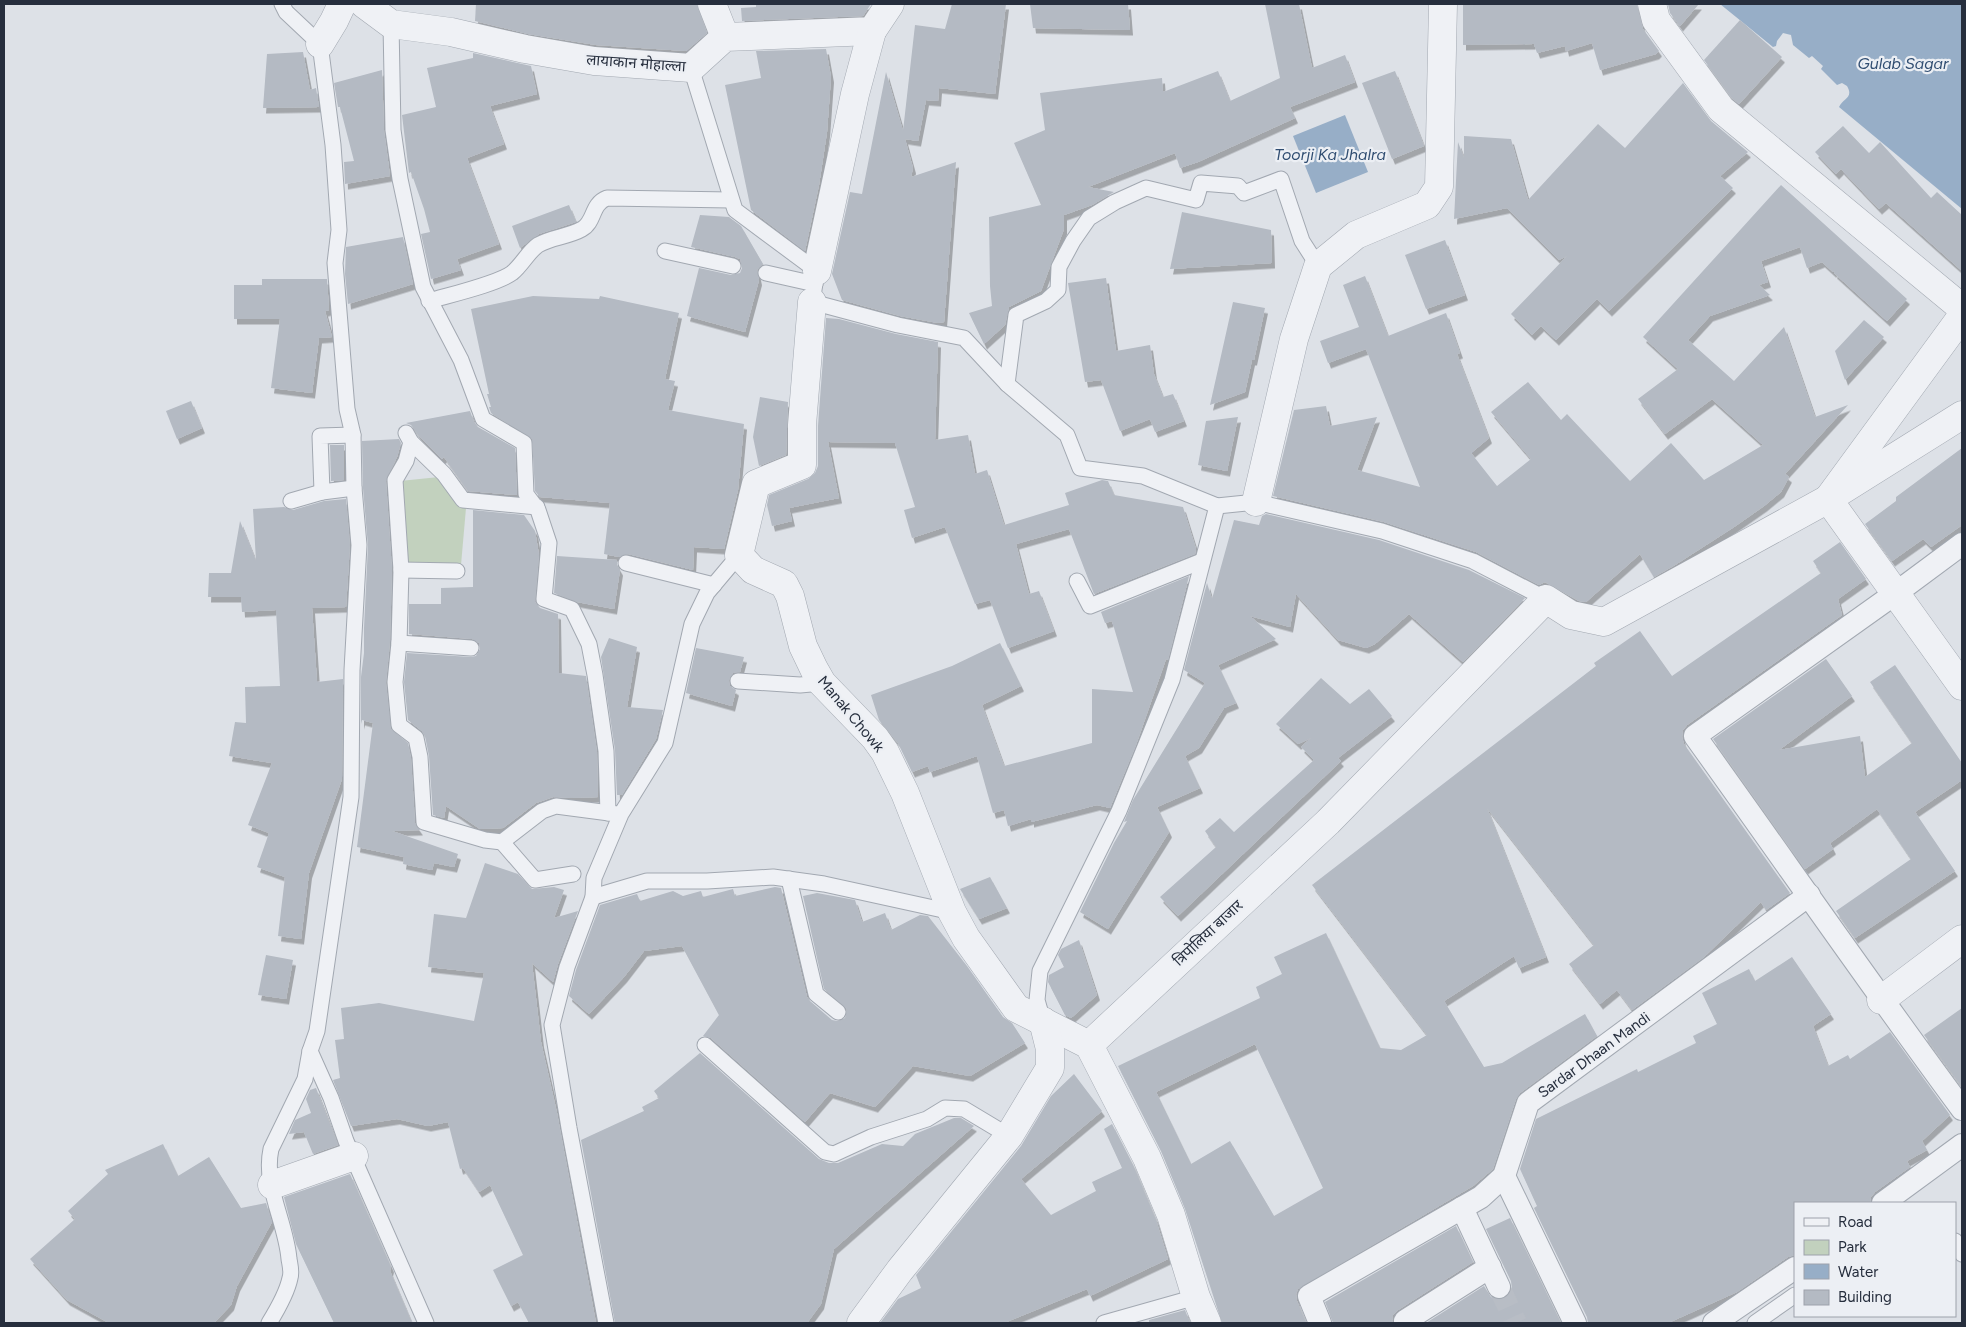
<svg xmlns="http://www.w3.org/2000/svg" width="1966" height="1327" font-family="Figtree,'Noto Sans Devanagari',sans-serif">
<defs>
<filter id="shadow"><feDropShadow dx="3" dy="5.5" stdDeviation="0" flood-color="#0004"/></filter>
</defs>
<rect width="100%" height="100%" fill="#dde1e7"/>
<!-- green -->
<path fill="#c2d1be" d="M 439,477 L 466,508 L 461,565 L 406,566 L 400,481 Z"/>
<!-- water -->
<g fill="#97aec7">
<path d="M 1720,4 L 1962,4 L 1962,209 L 1839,107 C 1843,98 1854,98 1847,86 L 1842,83 L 1837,85 L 1821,69 L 1823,66 L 1812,56 L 1809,58 L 1793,45 L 1791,35 L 1783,33 L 1777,41 L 1776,46 L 1773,47 Z"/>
<path d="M 1345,115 L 1368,172 L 1316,193 L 1293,136 Z"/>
</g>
<!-- building -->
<g fill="#b4bac3" fill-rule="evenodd" filter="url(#shadow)">
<path d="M 476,4 L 697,4 L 707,33 L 686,51 L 596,45 L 528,34 L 475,21 Z"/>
<path d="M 756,4 L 871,4 L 863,16 L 742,21 L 741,8 L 756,7 Z"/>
<path d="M 952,4 L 1006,4 L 995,94 L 939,88 L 938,101 L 926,100 L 918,141 L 905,139 L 913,168 L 911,177 L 956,162 L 944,322 L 938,323 L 900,316 L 842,300 L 832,274 L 850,192 L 862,194 L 886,72 L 903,131 L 915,25 L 945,29 Z"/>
<path d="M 1030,4 L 1128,4 L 1130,30 L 1033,28 Z"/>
<path d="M 1265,4 L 1299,4 L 1312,68 L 1345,55 L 1355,82 L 1290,107 L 1295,118 L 1198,162 L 1180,168 L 1175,153 L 1088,187 L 1114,192 L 1092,205 L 1064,215 L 1064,229 L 1041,291 L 1009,307 L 1005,325 L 984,344 L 969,313 L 992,306 L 990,286 L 989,217 L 1041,205 L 1014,143 L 1045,130 L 1040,93 L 1162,78 L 1163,92 L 1218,71 L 1230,101 L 1280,78 Z"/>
<path d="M 1463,4 L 1637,4 L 1643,29 L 1659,51 L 1656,54 L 1600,70 L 1592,43 L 1566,51 L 1565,46 L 1537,53 L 1534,44 L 1463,45 Z"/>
<path d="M 1668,4 L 1699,4 L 1680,26 L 1670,13 Z"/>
<path d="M 1740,20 L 1782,57 L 1739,104 L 1732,98 L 1704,60 Z"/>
<path d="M 826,49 L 831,77 L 827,132 L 819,185 L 805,251 L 751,210 L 725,85 L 761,78 L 756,51 Z"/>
<path d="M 303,52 L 310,90 L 316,88 L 319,107 L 263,108 L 267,54 Z"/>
<path d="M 473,53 L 531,66 L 537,94 L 490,106 L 504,144 L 467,158 L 499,244 L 457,259 L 461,270 L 431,279 L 421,234 L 430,232 L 424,209 L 411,172 L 409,173 L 402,115 L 436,107 L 427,68 L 473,58 Z"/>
<path d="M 382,70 L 384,130 L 390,176 L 345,184 L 344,162 L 354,161 L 340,107 L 338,107 L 334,83 Z"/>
<path d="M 1395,71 L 1424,146 L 1392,159 L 1362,83 Z"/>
<path d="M 1683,83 L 1711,121 L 1748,152 L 1720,176 L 1733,188 L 1609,311 L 1597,299 L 1556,340 L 1541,326 L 1532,335 L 1511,314 L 1567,256 L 1559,260 L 1507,208 L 1454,219 L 1458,142 L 1464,158 L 1464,136 L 1511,139 L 1528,200 L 1598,124 L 1625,148 Z"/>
<path d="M 1843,126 L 1869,153 L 1880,142 L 1931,198 L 1937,192 L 1962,215 L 1962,271 L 1886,203 L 1879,209 L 1841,169 L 1836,174 L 1815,152 Z"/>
<path d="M 1781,185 L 1907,299 L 1887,321 L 1834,273 L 1835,271 L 1833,272 L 1822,262 L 1807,268 L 1800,247 L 1761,261 L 1768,282 L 1759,285 L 1770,295 L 1710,316 L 1688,340 L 1734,381 L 1784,327 L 1815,417 L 1848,405 L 1785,474 L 1789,477 L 1781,492 L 1764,506 L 1734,527 L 1675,565 L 1654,577 L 1640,554 L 1586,602 L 1579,601 L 1545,582 L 1539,585 L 1476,552 L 1384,522 L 1273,496 L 1294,410 L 1326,406 L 1330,426 L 1377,417 L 1357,470 L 1420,487 L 1366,349 L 1328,363 L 1320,341 L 1359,327 L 1343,285 L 1365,276 L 1388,336 L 1446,313 L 1460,353 L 1457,354 L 1489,438 L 1471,453 L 1497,486 L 1531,459 L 1491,412 L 1528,382 L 1561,420 L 1567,414 L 1630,481 L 1671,443 L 1704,480 L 1763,445 L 1712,399 L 1665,434 L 1638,399 L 1678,369 L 1643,337 Z"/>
<path d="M 569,205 L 576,222 L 539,234 L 520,248 L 512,226 Z"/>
<path d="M 1182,212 L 1271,230 L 1272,263 L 1170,269 Z"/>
<path d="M 700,215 L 729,217 L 741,226 L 763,264 L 757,270 L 759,280 L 745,332 L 687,316 L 699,268 L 731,275 L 740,273 L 742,268 L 740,259 L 735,257 L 691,247 Z"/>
<path d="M 403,237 L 413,284 L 348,304 L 345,274 L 346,247 Z"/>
<path d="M 1445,240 L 1465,295 L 1426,309 L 1405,255 Z"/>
<path d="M 1106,278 L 1116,351 L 1150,345 L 1154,374 L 1163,397 L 1173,394 L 1184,421 L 1155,432 L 1150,419 L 1120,431 L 1101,380 L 1085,382 L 1068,283 Z"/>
<path d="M 262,279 L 327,279 L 329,310 L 325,311 L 332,337 L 319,338 L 312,393 L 271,388 L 280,319 L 234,319 L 234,285 L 262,285 Z"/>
<path d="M 533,296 L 599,299 L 600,296 L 679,313 L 665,379 L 675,381 L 668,410 L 744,424 L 738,490 L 724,549 L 694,547 L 693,570 L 628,554 L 619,557 L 604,554 L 610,503 L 540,497 L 535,491 L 532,439 L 491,413 L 489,407 L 491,407 L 487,394 L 489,394 L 471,309 Z"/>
<path d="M 1233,302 L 1265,308 L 1254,360 L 1252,360 L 1245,392 L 1210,405 Z"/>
<path d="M 826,318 L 839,319 L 896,334 L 938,342 L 935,440 L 968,435 L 975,474 L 987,470 L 1004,525 L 1069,505 L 1065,493 L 1102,480 L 1108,481 L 1114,495 L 1183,507 L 1196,549 L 1195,554 L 1094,594 L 1069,529 L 1016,544 L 1029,594 L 1039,591 L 1054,631 L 1008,648 L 990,600 L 975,604 L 945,527 L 912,538 L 904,510 L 915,507 L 895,443 L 828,442 L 839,498 L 789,508 L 792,521 L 772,526 L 767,505 L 769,495 L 808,479 L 815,473 L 818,466 L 818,426 Z"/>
<path d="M 1864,320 L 1884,337 L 1845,380 L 1835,351 Z"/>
<path d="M 760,397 L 788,402 L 786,455 L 759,466 L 753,437 Z"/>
<path d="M 191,401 L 202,428 L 177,439 L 166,411 Z"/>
<path d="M 470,411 L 474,422 L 478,427 L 515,448 L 517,495 L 468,491 L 444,457 L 442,459 L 419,436 L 411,425 L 406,423 Z"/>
<path d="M 1238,417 L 1227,471 L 1198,465 L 1206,421 Z"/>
<path d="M 399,439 L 401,443 L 397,457 L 386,481 L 392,570 L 390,642 L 386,683 L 391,729 L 408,743 L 411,758 L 415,823 L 420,830 L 392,831 L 458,854 L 454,867 L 434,863 L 432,870 L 403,864 L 404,857 L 357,847 L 373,723 L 362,720 L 361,724 L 361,677 L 364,653 L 364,628 L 368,546 L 363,488 L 362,441 Z"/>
<path d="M 330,445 L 344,445 L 344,480 L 331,481 Z"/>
<path d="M 1962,448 L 1962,525 L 1931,547 L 1923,539 L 1892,561 L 1865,524 L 1896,501 L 1896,497 Z"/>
<path d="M 346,499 L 350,545 L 346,607 L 312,608 L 317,682 L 343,679 L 342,779 L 309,873 L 301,939 L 278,936 L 285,877 L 257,867 L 269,833 L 248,825 L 272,763 L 229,756 L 235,722 L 246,723 L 245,687 L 280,686 L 276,610 L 242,612 L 241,597 L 208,597 L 209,573 L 231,573 L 240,521 L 256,561 L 253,509 L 284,507 L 293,510 L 324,501 Z"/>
<path d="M 473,510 L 524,515 L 535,531 L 539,555 L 535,602 L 540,608 L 558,614 L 559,673 L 586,676 L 597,752 L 598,797 L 571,798 L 553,797 L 536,803 L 503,828 L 480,829 L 446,806 L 444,818 L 433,815 L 429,756 L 425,736 L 422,731 L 408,720 L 404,682 L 407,653 L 471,657 L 476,656 L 480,649 L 479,643 L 472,639 L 409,634 L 409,604 L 441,604 L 441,588 L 473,587 Z"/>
<path d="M 1266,514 L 1379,540 L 1469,570 L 1525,598 L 1463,662 L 1409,614 L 1375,644 L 1366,648 L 1338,640 L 1296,594 L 1290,627 L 1250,616 L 1276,639 L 1218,665 L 1236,703 L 1224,708 L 1199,748 L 1185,756 L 1200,788 L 1157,807 L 1169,832 L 1108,929 L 1080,912 L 1114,843 L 1127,821 L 1124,822 L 1133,800 L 1205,683 L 1184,670 L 1207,583 L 1212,599 L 1234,520 L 1259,525 L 1262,516 Z"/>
<path d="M 1840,542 L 1866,579 L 1838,599 L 1842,615 L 1687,725 L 1683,730 L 1682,737 L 1684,744 L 1790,893 L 1766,910 L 1761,902 L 1704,957 L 1632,1010 L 1617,990 L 1600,1004 L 1569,964 L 1594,945 L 1487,808 L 1546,957 L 1519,968 L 1514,956 L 1444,1001 L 1484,1067 L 1502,1063 L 1585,1014 L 1597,1036 L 1520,1093 L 1516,1099 L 1493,1169 L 1473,1186 L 1298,1289 L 1296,1294 L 1297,1301 L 1306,1323 L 1222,1323 L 1185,1209 L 1161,1151 L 1118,1066 L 1260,998 L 1256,987 L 1282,974 L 1274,957 L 1326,933 L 1380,1048 L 1401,1050 L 1427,1035 L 1312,885 L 1596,666 L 1594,663 L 1640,631 L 1672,676 L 1821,573 L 1813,561 ZM 1255,1044 L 1323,1188 L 1274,1216 L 1230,1141 L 1191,1164 L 1156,1092 Z"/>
<path d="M 557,556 L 617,560 L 617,565 L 620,570 L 614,609 L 577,602 L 554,593 Z"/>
<path d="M 1189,576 L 1168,660 L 1166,659 L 1136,745 L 1110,808 L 1097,805 L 1031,822 L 1031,819 L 1008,826 L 1004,810 L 993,813 L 977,756 L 930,772 L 928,766 L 912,772 L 898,743 L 879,720 L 871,695 L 952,666 L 1000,643 L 1021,686 L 982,705 L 1004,766 L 1092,743 L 1092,689 L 1133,692 L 1112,621 L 1105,623 L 1101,612 Z"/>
<path d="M 609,638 L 637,647 L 627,707 L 663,710 L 656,739 L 622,795 L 617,795 L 615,750 L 601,657 Z"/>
<path d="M 696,648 L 744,657 L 740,672 L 733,673 L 729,680 L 730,686 L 736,690 L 732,706 L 686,693 Z"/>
<path d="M 1826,659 L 1852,696 L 1779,750 L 1860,736 L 1865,777 L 1912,743 L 1870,682 L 1895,665 L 1962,763 L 1962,780 L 1915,812 L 1955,871 L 1855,938 L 1836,911 L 1911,859 L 1877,809 L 1830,843 L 1833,849 L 1805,869 L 1713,739 Z"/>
<path d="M 1321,678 L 1350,704 L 1369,689 L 1392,716 L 1338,758 L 1341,761 L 1178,916 L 1160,897 L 1216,847 L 1205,831 L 1220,818 L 1234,832 L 1314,760 L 1301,747 L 1311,738 L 1298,744 L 1276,724 Z"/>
<path d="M 485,863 L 518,874 L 532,889 L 554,887 L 564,890 L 554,918 L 578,911 L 558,964 L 553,982 L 532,963 L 541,1042 L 557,1113 L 596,1323 L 529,1323 L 518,1302 L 511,1306 L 493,1270 L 523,1255 L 490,1185 L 479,1192 L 463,1168 L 460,1169 L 448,1122 L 428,1126 L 397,1119 L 351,1126 L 333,1080 L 340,1078 L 335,1040 L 344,1039 L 341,1008 L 379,1003 L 474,1021 L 484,973 L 428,967 L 434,914 L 466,918 Z"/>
<path d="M 990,877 L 1007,908 L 979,919 L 960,889 Z"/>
<path d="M 775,887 L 781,888 L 807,997 L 810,1001 L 832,1020 L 837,1021 L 845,1018 L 847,1009 L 824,989 L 803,896 L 817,893 L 855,900 L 862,922 L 885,913 L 891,930 L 920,915 L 928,916 L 967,966 L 1003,1017 L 1012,1023 L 1025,1043 L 970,1076 L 913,1066 L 875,1107 L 830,1093 L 805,1122 L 711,1038 L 703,1036 L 719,1015 L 682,946 L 644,951 L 624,977 L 589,1014 L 569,996 L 576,970 L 600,905 L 637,894 L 640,901 L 673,891 L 683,896 L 701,891 L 703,897 L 733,889 L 735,896 Z"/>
<path d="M 1079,940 L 1097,995 L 1071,1018 L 1065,1015 L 1048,982 L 1049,975 L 1064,967 L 1058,955 L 1061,949 Z"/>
<path d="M 266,955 L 293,960 L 286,999 L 258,995 Z"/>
<path d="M 1792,957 L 1831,1014 L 1813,1026 L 1828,1066 L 1848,1055 L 1850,1059 L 1890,1032 L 1950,1115 L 1922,1141 L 1927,1150 L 1907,1161 L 1910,1167 L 1875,1192 L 1871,1197 L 1870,1203 L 1795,1203 L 1795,1255 L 1788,1257 L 1737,1292 L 1668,1323 L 1588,1323 L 1587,1317 L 1534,1208 L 1537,1206 L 1520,1169 L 1536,1119 L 1637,1069 L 1638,1072 L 1696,1043 L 1693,1036 L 1717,1024 L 1702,993 L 1749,969 L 1755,981 Z"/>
<path d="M 1962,1008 L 1962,1087 L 1924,1035 Z"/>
<path d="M 700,1053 L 819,1159 L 829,1163 L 838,1163 L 882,1144 L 903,1146 L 915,1134 L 954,1118 L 961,1118 L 974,1126 L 834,1249 L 821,1304 L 807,1323 L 615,1323 L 581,1140 L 644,1111 L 642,1107 L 659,1098 L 654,1091 Z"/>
<path d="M 1074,1074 L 1102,1111 L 1021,1179 L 1051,1215 L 1096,1191 L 1092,1182 L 1122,1168 L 1104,1129 L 1112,1124 L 1133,1165 L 1156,1220 L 1168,1259 L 1090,1296 L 1087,1289 L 1004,1323 L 880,1323 L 898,1299 L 921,1288 L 916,1275 L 1021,1146 L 1051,1096 Z"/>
<path d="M 316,1088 L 338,1145 L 313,1154 L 304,1132 L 289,1134 L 295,1120 L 311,1113 L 306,1099 L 310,1090 Z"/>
<path d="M 163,1144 L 178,1176 L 209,1157 L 241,1208 L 266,1203 L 272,1222 L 237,1286 L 231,1305 L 214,1323 L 109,1323 L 67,1300 L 30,1259 L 75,1219 L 68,1211 L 108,1174 L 105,1170 Z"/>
<path d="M 350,1174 L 391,1267 L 390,1271 L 412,1323 L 334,1323 L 296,1244 L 284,1197 Z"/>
<path d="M 1510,1218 L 1561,1323 L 1426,1323 L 1484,1286 L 1491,1297 L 1497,1300 L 1504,1299 L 1509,1295 L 1512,1289 L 1511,1281 L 1486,1229 Z"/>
<path d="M 1456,1226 L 1473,1262 L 1398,1310 L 1393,1315 L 1392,1323 L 1333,1323 L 1325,1302 Z"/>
<path d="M 1185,1310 L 1190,1323 L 1149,1323 L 1149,1320 Z"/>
</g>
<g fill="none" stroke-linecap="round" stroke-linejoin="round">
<!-- pedestrian-tunnel -->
<path stroke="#b8bdc5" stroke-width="22" stroke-dasharray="22 11" stroke-linecap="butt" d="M 1499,1287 L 1516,1323"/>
<!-- service casing -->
<g stroke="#a2a8b1" stroke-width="17">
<g id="service">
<path d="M 391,24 L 393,130 L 400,179 L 423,287 L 461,360 L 483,419 L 524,443 L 526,494 L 538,510 L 549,543 L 544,599 L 572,609 L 589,644 L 595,675 L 606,751 L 608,813"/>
<path d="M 691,68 L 735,210 L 817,271 L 812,302 L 898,325 L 964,338 L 1007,384 L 1067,435 L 1080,468 L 1143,476 L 1217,506 L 1256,502 L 1382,531 L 1473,561 L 1546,599"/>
<path d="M 665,251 L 733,266"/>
<path d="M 766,273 L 815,284"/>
<path d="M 429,301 C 449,295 497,284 512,273 C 522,265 528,252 538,245 C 551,237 568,237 582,229 C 595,222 591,204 607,198 L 731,200"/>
<path d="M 1007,384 L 1016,315 L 1046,301 L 1058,290 L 1059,267 L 1073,241 L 1089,218 L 1115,202 L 1146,188 L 1196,200 L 1201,183 L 1238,186 L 1244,193 L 1281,179 L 1302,241 L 1318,266"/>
<path d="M 406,433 L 411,442 L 444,474 L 463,500 L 537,507"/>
<path d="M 353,435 L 320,436 L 322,492 L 354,488"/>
<path d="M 411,442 L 406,461 L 395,480 L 401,570 L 399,643 L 395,682 L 399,725 L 416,738 L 420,757 L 424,822 L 485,840 L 502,842 L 542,811 L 556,806 L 617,814"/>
<path d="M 291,501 L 322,492"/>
<path d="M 626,563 L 714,585"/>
<path d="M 401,570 L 457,571"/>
<path d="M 1077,581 L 1090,606 L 1202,561"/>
<path d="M 399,643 L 471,648"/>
<path d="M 738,681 L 800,685 L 822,683"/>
<path d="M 502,842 L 535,880 L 573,874"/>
<path d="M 789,879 L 816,994 L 838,1012"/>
<path d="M 593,897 L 647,881 L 707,881 L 773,877 L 824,884 L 952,912"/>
<path d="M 1043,1021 L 1037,1000 L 1040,971 L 1119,811 L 1172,680 L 1217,506"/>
<path d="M 705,1045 L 825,1152 L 834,1154 L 871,1137 L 927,1119 L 945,1108 L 964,1109 L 1009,1136"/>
<path d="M 310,1051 L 331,1098 L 346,1141 L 426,1323"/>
<path d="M 1955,1241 L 1962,1254"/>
<path d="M 269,1323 C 277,1310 287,1293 290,1278 C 292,1272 290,1265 289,1259 C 286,1222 263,1186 271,1149 L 305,1079 L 310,1051 L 317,1031 L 351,797 L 352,670 L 359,545 L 354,488 L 353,435 L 347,409 L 335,263 L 339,230 L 333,145 L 320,44 L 286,12 L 282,4"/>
<path d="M 606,1323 L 569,1128 L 552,1025 L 567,967 L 593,897 L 594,878 L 621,814 L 665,743 L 692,624 L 707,593 L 739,555"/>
<path d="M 1104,1323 L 1196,1297"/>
<path d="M 1755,1323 L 1795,1295"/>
</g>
</g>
<!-- pedestrian casing -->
<g stroke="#a2a8b1" stroke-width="24">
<g id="pedestrian">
<path d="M 1962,544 L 1896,593 L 1695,736 C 1784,860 1871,986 1962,1109"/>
<path d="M 1504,1176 L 1575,1323"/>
<path d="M 1883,1203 L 1962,1145"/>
<path d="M 1462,1208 L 1499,1287"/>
<path d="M 1320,1323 L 1309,1296 L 1481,1197 L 1504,1176 L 1528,1103 L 1809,895"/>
<path d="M 1406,1323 L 1405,1321 L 1490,1267"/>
<path d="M 1714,1323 L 1795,1268"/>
</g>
</g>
<!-- minor casing -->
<g stroke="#a2a8b1" stroke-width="29">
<g id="minor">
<path d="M 364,4 L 391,24 L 451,32 L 525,49 L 594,61 L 691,68 L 725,37 L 872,31 L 890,4"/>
<path d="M 712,4 L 725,37"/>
<path d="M 1652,4 L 1656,20 L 1721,109 L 1962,308"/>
<path d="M 320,44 L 334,21 L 342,4"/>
<path d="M 817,271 L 855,94 L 872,31"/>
<path d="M 812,302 L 802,425 L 802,465 L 756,484 L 739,555 L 753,570 L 784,584 L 790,596 L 803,646 L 814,669 L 822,683 L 875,738 L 885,752 L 905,793 L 952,912 L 966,938 L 1016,1008 L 1089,1045 L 1147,1158 L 1171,1215 L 1196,1297 L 1207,1323"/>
<path d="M 1962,316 L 1828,499 L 1962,686"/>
<path d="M 1256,502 L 1294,339 L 1318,266 L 1356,235 L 1427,205 L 1439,187 L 1443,4"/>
<path d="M 1881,1000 L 1962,939"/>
<path d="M 1089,1045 L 1328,822 L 1546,599 L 1571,615 L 1604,622 L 1828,499 L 1962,415"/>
<path d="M 272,1185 L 354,1156"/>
<path d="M 861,1323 L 900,1270 L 1009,1136 L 1050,1068 L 1050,1049 L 1043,1021"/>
</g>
</g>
<!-- service -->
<use href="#service" stroke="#eff1f5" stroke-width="15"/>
<!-- pedestrian -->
<use href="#pedestrian" stroke="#eff1f5" stroke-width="22"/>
<!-- minor -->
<use href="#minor" stroke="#eff1f5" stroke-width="28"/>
</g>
<g text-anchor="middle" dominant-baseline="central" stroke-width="4.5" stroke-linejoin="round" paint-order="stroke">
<!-- street labels -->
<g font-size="15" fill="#262e3d" stroke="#eceff4">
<text transform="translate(636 63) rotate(4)">लायाकान मोहाल्ला</text>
<text transform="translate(851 714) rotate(50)">Manak Chowk</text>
<text transform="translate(1208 933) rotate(-43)">त्रिपोलिया बाजार</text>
<text transform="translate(1594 1055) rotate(-36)">Sardar Dhaan Mandi</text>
</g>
<!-- water labels -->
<g font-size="16" font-style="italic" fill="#304d71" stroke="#eceff4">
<text x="1903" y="63">Gulab Sagar</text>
<text x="1330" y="154">Toorji Ka Jhalra</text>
</g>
</g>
<!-- border -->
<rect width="1966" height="1327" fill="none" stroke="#262e3d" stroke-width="10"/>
<!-- legend -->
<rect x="1794" y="1202" width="162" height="115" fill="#eceff4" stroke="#9da2ab"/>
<rect x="1804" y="1218" width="25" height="8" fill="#eff1f5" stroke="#9da2ab"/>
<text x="1838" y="1227" font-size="15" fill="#262e3d">Road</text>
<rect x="1804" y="1240" width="25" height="15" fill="#c2d1be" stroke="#9da2ab"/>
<text x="1838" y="1252" font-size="15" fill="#262e3d">Park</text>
<rect x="1804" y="1264" width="25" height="15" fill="#97aec7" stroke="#9da2ab"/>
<text x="1838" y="1277" font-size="15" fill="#262e3d">Water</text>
<rect x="1804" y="1290" width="25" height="15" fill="#b4bac3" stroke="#9da2ab"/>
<text x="1838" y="1302" font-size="15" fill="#262e3d">Building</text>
</svg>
